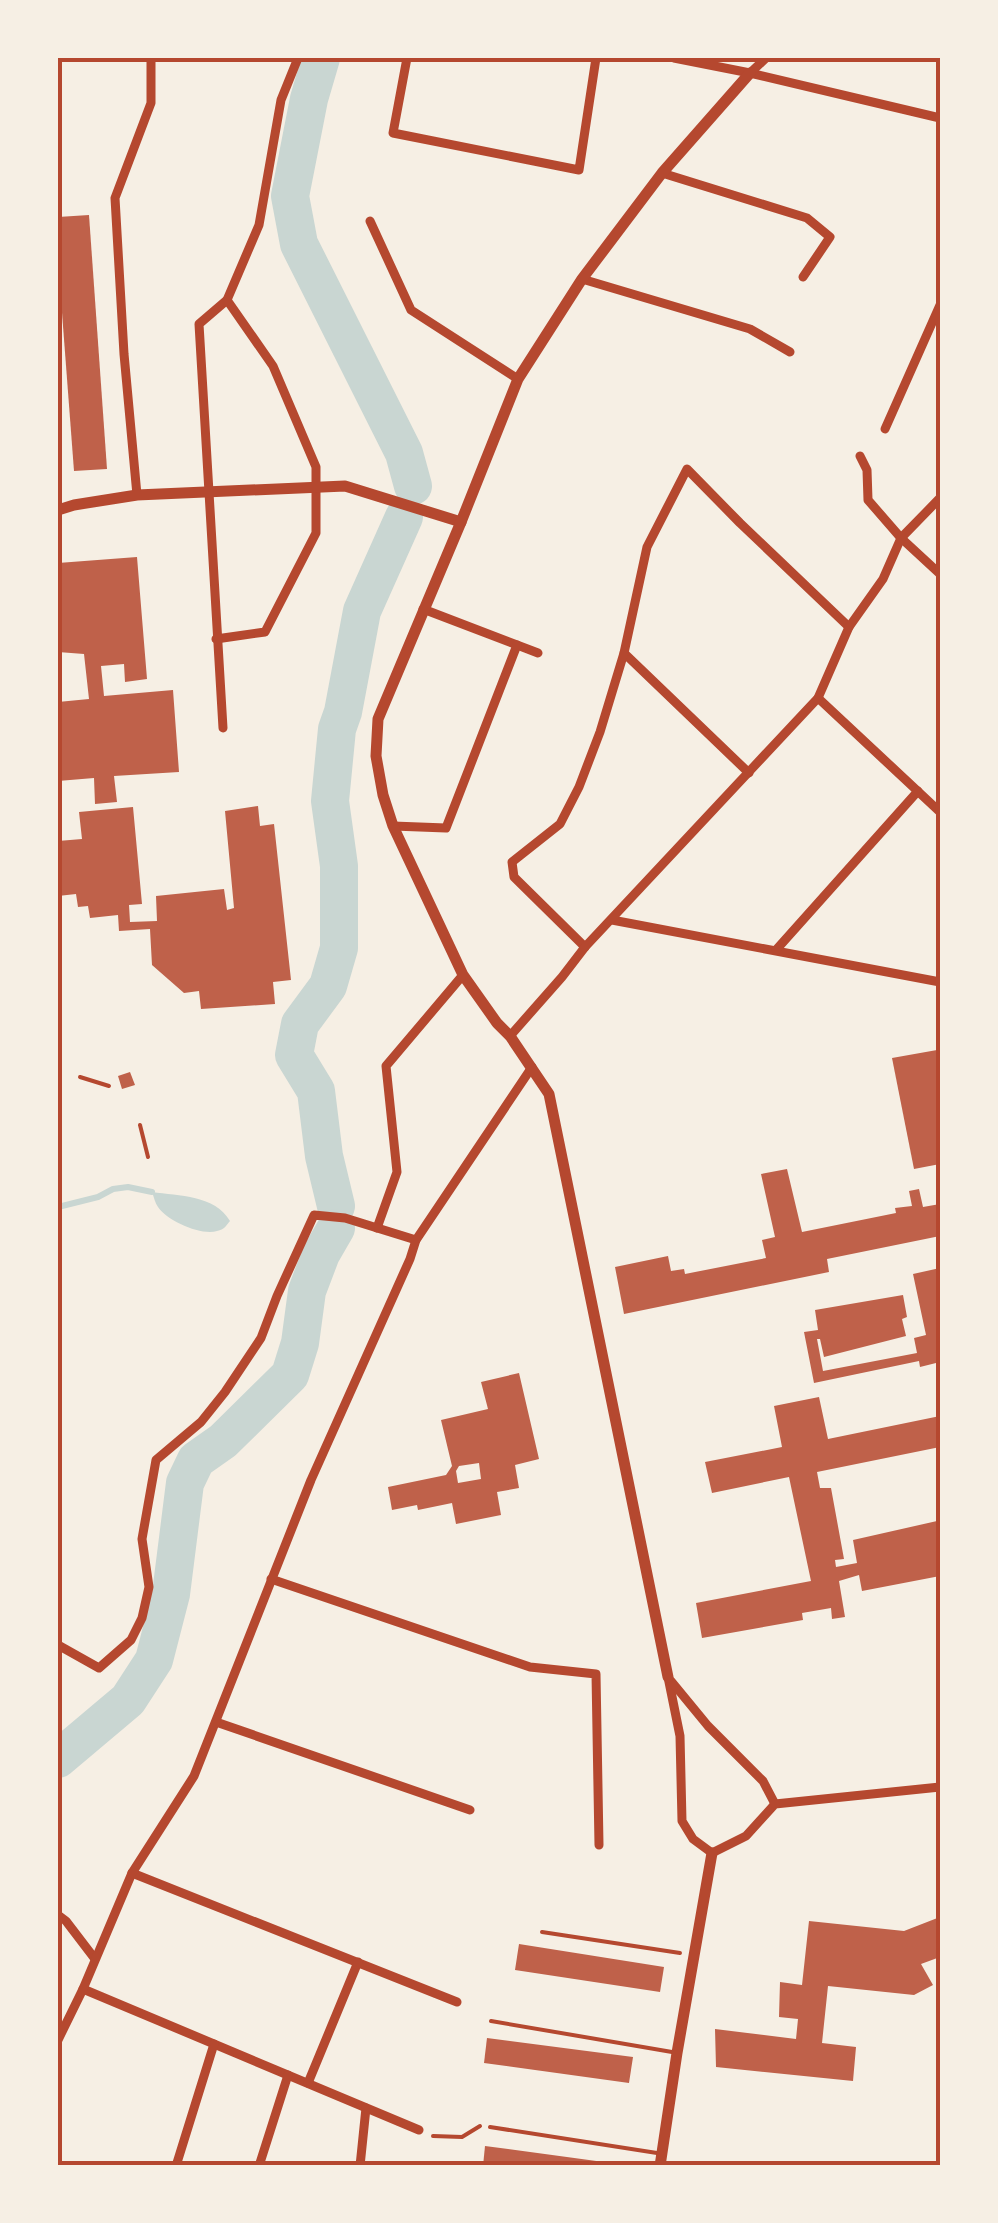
<svg xmlns="http://www.w3.org/2000/svg" width="998" height="2223" font-family="'PT Serif',serif">
<rect width="100%" height="100%" fill="#f6efe4"/>
<!-- water -->
<path fill="#c9d6d2" d="M 152,1192 C 179,1196 215,1195 230,1221 C 225,1227 225,1229 217,1231 C 202,1236 167,1221 158,1207 C 155,1203 154,1197 152,1192 Z"/>
<g fill="none" stroke-linecap="round" stroke-linejoin="round">
<!-- stream -->
<path stroke="#c9d6d2" stroke-width="6" d="M 58,1207 L 98,1197 L 113,1189 L 128,1187 L 152,1192"/>
<!-- river -->
<g stroke="#c9d6d2" stroke-width="38">
<path d="M 321,58 L 309,99 L 290,196 L 299,244 L 404,453 L 413,486"/>
<path d="M 336,1206 L 324,1156 L 316,1091 L 294,1055 L 300,1024 L 328,986 L 339,948 L 339,866 L 330,801 L 337,729 L 343,712 L 362,611 L 404,517"/>
<path d="M 58,1759 L 128,1700 L 154,1660 L 171,1594 L 185,1483 L 196,1460 L 223,1441 L 290,1375 L 300,1343 L 307,1291 L 321,1254 L 336,1228"/>
</g>
</g>
<!-- building -->
<g fill="#bf614a" fill-rule="evenodd">
<path d="M 89,215 L 107,469 L 74,471 L 58,260 L 58,217 Z"/>
<path d="M 137,557 L 147,679 L 125,682 L 124,664 L 101,666 L 104,696 L 173,690 L 179,772 L 114,776 L 117,802 L 95,804 L 94,778 L 58,781 L 58,702 L 89,699 L 84,654 L 58,652 L 58,563 Z"/>
<path d="M 258,806 L 260,826 L 274,824 L 291,980 L 273,982 L 275,1004 L 201,1009 L 199,991 L 184,993 L 152,965 L 150,929 L 119,931 L 118,915 L 90,918 L 88,906 L 78,907 L 76,894 L 58,896 L 58,841 L 82,839 L 79,812 L 133,807 L 142,904 L 129,905 L 130,922 L 157,921 L 156,896 L 224,889 L 227,910 L 234,908 L 225,811 Z"/>
<path d="M 937,1050 L 940,1069 L 940,1164 L 914,1169 L 892,1058 Z"/>
<path d="M 130,1072 L 135,1085 L 122,1089 L 118,1076 Z"/>
<path d="M 787,1169 L 802,1232 L 896,1213 L 895,1208 L 912,1206 L 909,1191 L 919,1189 L 923,1207 L 940,1204 L 940,1236 L 827,1259 L 829,1272 L 624,1314 L 615,1267 L 668,1256 L 671,1271 L 684,1269 L 685,1274 L 766,1258 L 762,1240 L 775,1237 L 761,1174 Z"/>
<path d="M 940,1268 L 940,1362 L 920,1367 L 919,1361 L 814,1383 L 804,1332 L 818,1330 L 815,1310 L 903,1295 L 907,1317 L 902,1319 L 906,1336 L 824,1357 L 820,1339 L 817,1339 L 823,1371 L 917,1353 L 914,1338 L 926,1335 L 913,1274 Z"/>
<path d="M 519,1373 L 539,1459 L 515,1465 L 519,1488 L 497,1492 L 501,1515 L 456,1524 L 452,1503 L 418,1510 L 417,1505 L 392,1510 L 388,1487 L 446,1475 L 452,1466 L 441,1420 L 488,1409 L 481,1382 ZM 479,1463 L 481,1479 L 458,1483 L 456,1471 L 459,1466 Z"/>
<path d="M 819,1397 L 828,1439 L 940,1416 L 940,1447 L 817,1472 L 820,1488 L 831,1488 L 844,1559 L 835,1560 L 836,1567 L 857,1563 L 853,1540 L 937,1521 L 938,1528 L 940,1528 L 940,1576 L 862,1591 L 859,1575 L 839,1581 L 845,1617 L 832,1619 L 831,1608 L 802,1613 L 803,1620 L 702,1638 L 696,1603 L 811,1581 L 789,1477 L 712,1493 L 705,1462 L 782,1447 L 774,1406 Z"/>
<path d="M 940,1917 L 940,1957 L 921,1964 L 933,1985 L 914,1995 L 828,1986 L 822,2043 L 856,2047 L 853,2081 L 716,2067 L 715,2029 L 796,2039 L 798,2019 L 779,2017 L 780,1982 L 802,1985 L 809,1921 L 904,1931 Z"/>
<path d="M 519,1944 L 664,1967 L 660,1992 L 515,1970 Z"/>
<path d="M 487,2038 L 633,2057 L 629,2083 L 484,2063 Z"/>
<path d="M 485,2146 L 611,2163 L 611,2166 L 483,2166 Z"/>
</g>
<g fill="none" stroke-linecap="round" stroke-linejoin="round">
<!-- path -->
<g stroke="#b5482f" stroke-width="4">
<path d="M 80,1077 L 109,1086"/>
<path d="M 140,1125 L 148,1157"/>
<path d="M 542,1932 L 680,1953"/>
<path d="M 433,2136 L 462,2137 L 480,2126"/>
</g>
<!-- service -->
<g stroke="#b5482f" stroke-width="4">
<path d="M 491,2021 L 672,2052"/>
<path d="M 490,2127 L 657,2153"/>
</g>
<!-- minor -->
<g stroke="#b5482f" stroke-width="9">
<path d="M 407,58 L 393,133 L 579,170 L 596,58"/>
<path d="M 674,58 L 750,73 L 940,118"/>
<path d="M 750,73 L 766,58"/>
<path d="M 662,173 L 807,218 L 830,237 L 803,277"/>
<path d="M 370,221 L 411,310 L 518,379"/>
<path d="M 582,279 L 750,329 L 790,352"/>
<path d="M 885,429 L 940,305"/>
<path d="M 860,456 L 867,470 L 868,500 L 901,538 L 940,574"/>
<path d="M 137,495 L 124,354 L 115,198 L 151,103 L 151,58"/>
<path d="M 423,609 L 538,653"/>
<path d="M 216,639 L 265,632 L 316,533 L 316,467 L 273,366 L 227,300"/>
<path d="M 624,653 L 749,773"/>
<path d="M 818,698 L 940,812"/>
<path d="M 223,728 L 199,324 L 227,300 L 259,225 L 281,100 L 298,58"/>
<path d="M 393,826 L 446,828 L 517,645"/>
<path d="M 612,920 L 940,982"/>
<path d="M 585,947 L 514,877 L 512,862 L 560,824 L 579,787 L 600,732 L 624,653 L 647,547 L 687,469 L 740,523 L 849,627"/>
<path d="M 776,950 L 918,791"/>
<path d="M 510,1036 L 562,977 L 585,947 L 818,698 L 849,627 L 883,579 L 901,538 L 940,498"/>
<path d="M 377,1228 L 397,1172 L 386,1066 L 463,975"/>
<path d="M 271,1579 L 530,1667 L 596,1674 L 599,1845"/>
<path d="M 58,1645 L 99,1668 L 131,1640 L 142,1618 L 149,1587 L 142,1539 L 156,1460 L 201,1422 L 225,1392 L 261,1338 L 277,1296 L 314,1215 L 345,1218 L 416,1240"/>
<path d="M 668,1677 L 680,1736 L 682,1821 L 693,1839 L 712,1853 L 746,1836 L 775,1804 L 940,1787"/>
<path d="M 671,1681 L 708,1726 L 763,1781 L 775,1804"/>
<path d="M 216,1722 L 470,1810"/>
<path d="M 132,1873 L 457,2002"/>
<path d="M 58,1915 L 66,1921 L 95,1959"/>
<path d="M 83,1989 L 419,2130"/>
<path d="M 58,2040 L 83,1989 L 132,1873 L 194,1776 L 311,1480 L 410,1259 L 416,1240 L 532,1067"/>
<path d="M 308,2083 L 358,1962"/>
<path d="M 176,2166 L 214,2044"/>
<path d="M 259,2166 L 288,2075"/>
<path d="M 360,2166 L 366,2108"/>
</g>
<!-- tertiary -->
<g stroke="#b5482f" stroke-width="11">
<path d="M 58,510 L 74,505 L 137,495 L 345,486 L 461,522"/>
<path d="M 668,1677 L 549,1094 L 510,1036 L 497,1023 L 463,975 L 393,826 L 383,795 L 376,756 L 378,719 L 461,522 L 518,379 L 582,279 L 662,173 L 750,73"/>
<path d="M 660,2166 L 677,2053 L 712,1853"/>
</g>
</g>
<!-- border -->
<rect width="998" height="2223" fill="none" stroke="#f6efe4" stroke-width="120"/>
<rect x="60" y="60" width="878" height="2103" fill="none" stroke="#b5482f" stroke-width="4"/>
</svg>
